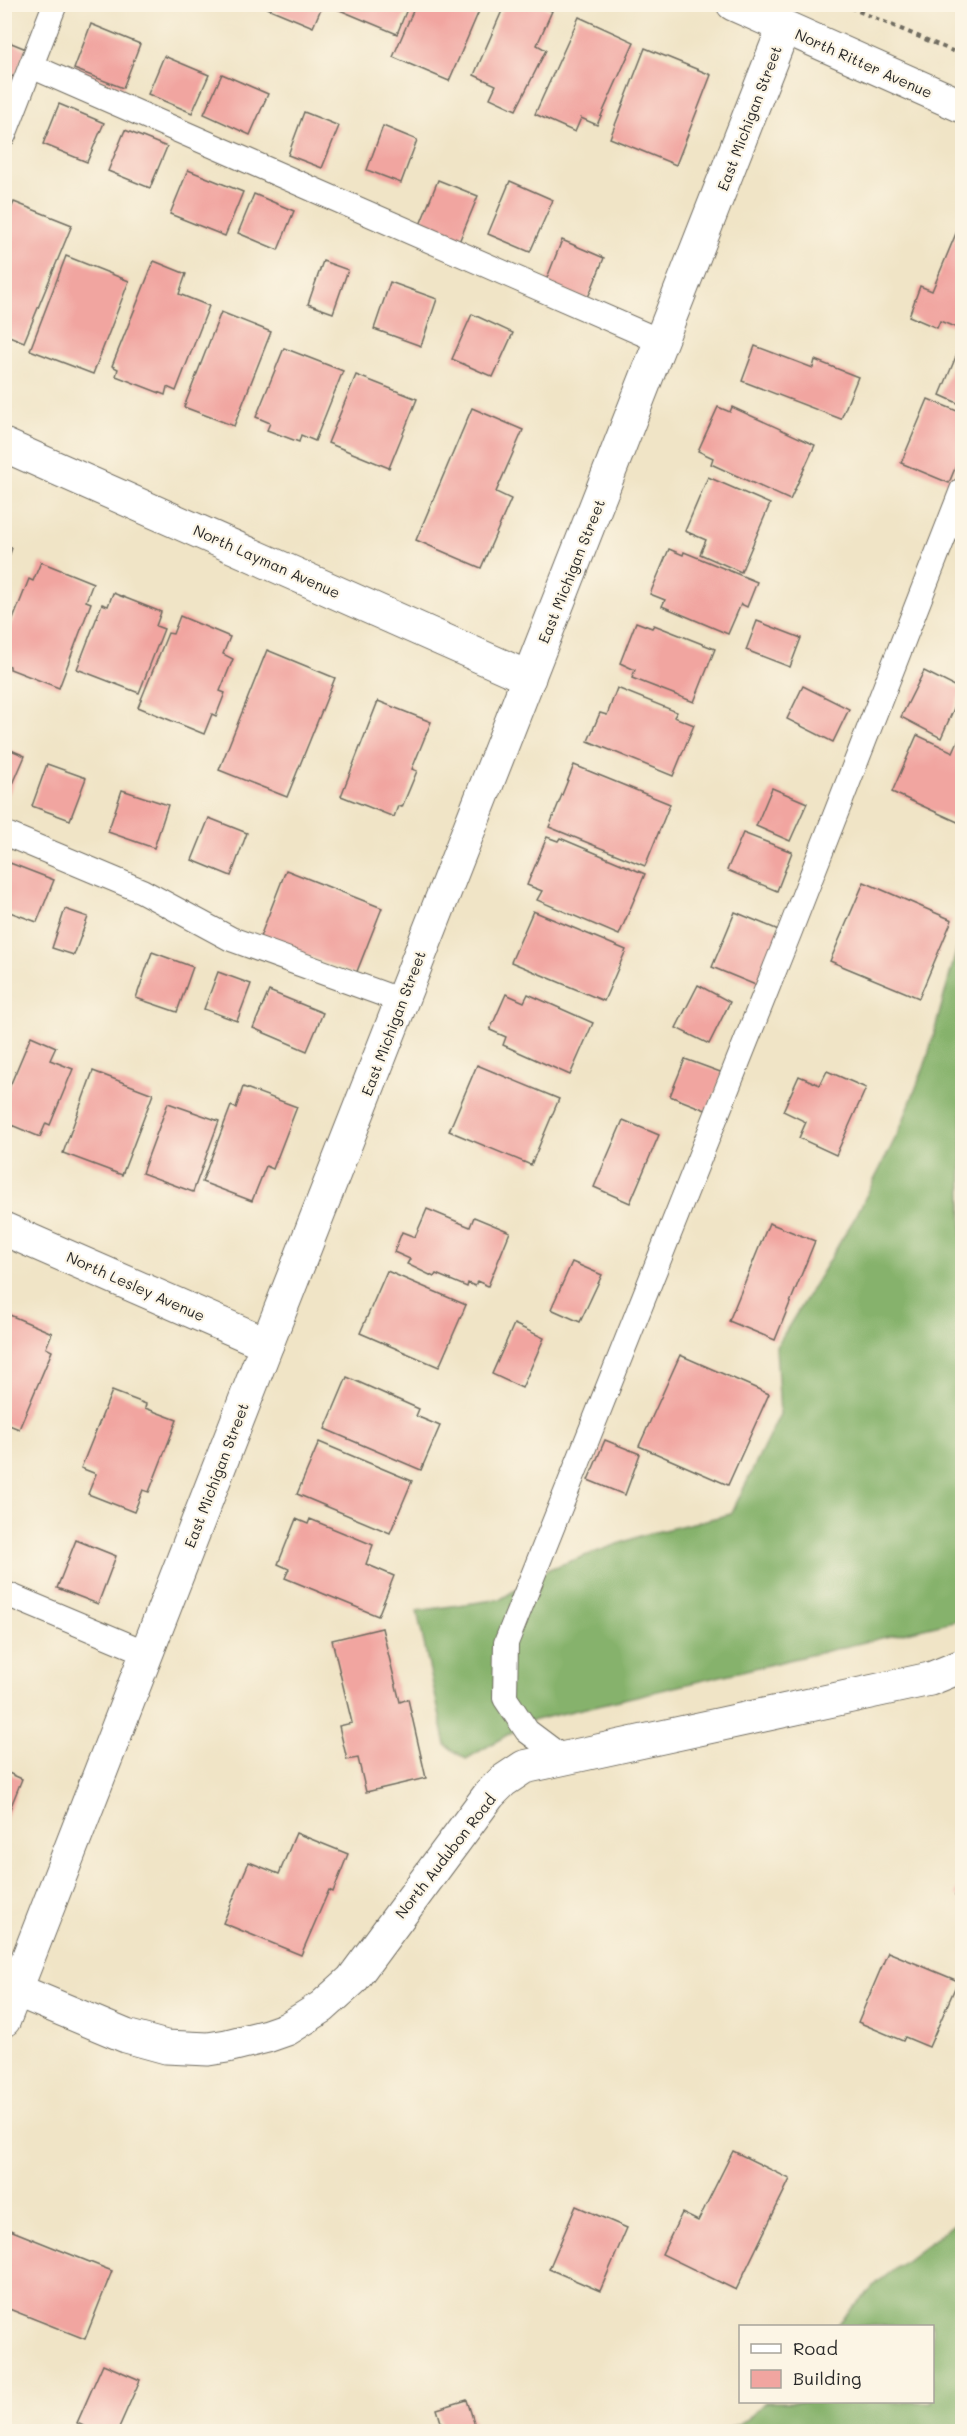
<svg xmlns="http://www.w3.org/2000/svg" width="967" height="2436" font-family="Mali,sans-serif">
<rect width="100%" height="100%" fill="#fcf5e5"/>
<filter id="ink" filterUnits="userSpaceOnUse"><feTurbulence type="fractalNoise" baseFrequency=".0167" numOctaves="2"/><feDisplacementMap in="SourceGraphic" scale="12" xChannelSelector="R" yChannelSelector="G"/><feConvolveMatrix kernelMatrix="1 2 1 2 8 2 1 2 1" color-interpolation-filters="sRGB"/></filter>
<filter id="wash" filterUnits="userSpaceOnUse"><feTurbulence type="fractalNoise" baseFrequency=".008" numOctaves="4" result="noise"/><feDisplacementMap in="SourceGraphic" scale="24" xChannelSelector="R" yChannelSelector="G"/><feGaussianBlur stdDeviation="1.35" result="paint"/><feColorMatrix in="noise" values="0 0 0 0 0 0 0 0 0 0 0 0 0 0 0 0 0 1.4 0 .05"/><feComposite in="paint" operator="in"/></filter>
<g filter="url(#wash)">
<rect width="100%" height="100%" fill="#f0e4c6"/>
<!-- forest -->
<g fill="#86b26c" stroke="#586e4c" stroke-width="1.5">
<path d="M 962,930 L 962,1619 L 531,1721 L 466,1759 L 446,1745 L 417,1611 L 501,1599 L 549,1569 L 643,1535 L 731,1514 L 780,1414 L 776,1347 L 856,1216 L 900,1129 L 927,1059 Z"/>
<path d="M 962,2218 L 962,2431 L 724,2431 L 748,2419 L 765,2402 L 932,2402 L 932,2326 L 836,2326 L 878,2282 Z"/>
</g>
<g id="blocks">
<!-- building -->
<g fill="#f1a5a0">
<path d="M 266,4 L 323,4 L 313,27 L 265,7 Z"/>
<path d="M 337,4 L 409,4 L 397,34 L 335,8 Z"/>
<path d="M 416,4 L 482,4 L 449,81 L 393,57 Z"/>
<path d="M 505,4 L 538,4 L 552,11 L 537,45 L 546,50 L 516,110 L 490,98 L 496,85 L 474,75 Z"/>
<path d="M 579,17 L 634,42 L 597,125 L 581,118 L 575,132 L 535,114 Z"/>
<path d="M 91,24 L 140,44 L 123,88 L 74,69 Z"/>
<path d="M 4,40 L 26,49 L 14,77 L 4,73 Z"/>
<path d="M 645,48 L 711,75 L 676,165 L 610,138 Z"/>
<path d="M 164,56 L 209,75 L 192,113 L 148,94 Z"/>
<path d="M 222,74 L 268,94 L 250,135 L 204,114 Z"/>
<path d="M 59,104 L 104,123 L 87,162 L 43,144 Z"/>
<path d="M 304,112 L 339,126 L 322,168 L 288,155 Z"/>
<path d="M 383,126 L 417,140 L 401,183 L 367,170 Z"/>
<path d="M 125,130 L 167,147 L 150,188 L 108,171 Z"/>
<path d="M 188,170 L 243,192 L 225,236 L 170,214 Z"/>
<path d="M 438,180 L 478,196 L 459,242 L 420,225 Z"/>
<path d="M 510,181 L 553,200 L 530,252 L 488,234 Z"/>
<path d="M 254,194 L 294,211 L 278,250 L 238,233 Z"/>
<path d="M 14,202 L 72,225 L 24,342 L 4,334 L 4,226 Z"/>
<path d="M 957,231 L 962,233 L 962,330 L 940,321 L 937,328 L 909,316 L 920,286 L 932,291 Z"/>
<path d="M 562,240 L 604,258 L 587,300 L 545,283 Z"/>
<path d="M 66,256 L 129,281 L 93,374 L 30,350 Z"/>
<path d="M 154,261 L 186,274 L 179,294 L 209,306 L 176,391 L 167,387 L 165,395 L 116,376 L 118,369 L 112,366 Z"/>
<path d="M 323,261 L 348,270 L 333,313 L 308,304 Z"/>
<path d="M 390,282 L 437,299 L 421,346 L 374,329 Z"/>
<path d="M 221,312 L 271,332 L 234,426 L 184,407 Z"/>
<path d="M 472,314 L 513,333 L 493,377 L 452,359 Z"/>
<path d="M 962,342 L 962,405 L 940,395 Z"/>
<path d="M 755,346 L 813,368 L 815,360 L 858,377 L 841,419 L 742,381 Z"/>
<path d="M 284,348 L 343,371 L 315,441 L 301,435 L 299,442 L 267,430 L 270,423 L 256,417 Z"/>
<path d="M 356,375 L 417,399 L 389,468 L 328,443 Z"/>
<path d="M 928,399 L 962,413 L 962,451 L 949,483 L 901,463 Z"/>
<path d="M 718,407 L 730,412 L 732,407 L 815,445 L 790,500 L 711,464 L 713,458 L 698,451 Z"/>
<path d="M 472,408 L 523,430 L 496,492 L 511,499 L 481,568 L 416,540 Z"/>
<path d="M 708,477 L 770,504 L 741,572 L 700,554 L 706,540 L 685,531 Z"/>
<path d="M 4,546 L 12,548 L 5,568 L 4,568 Z"/>
<path d="M 669,549 L 683,555 L 684,552 L 757,582 L 747,607 L 741,604 L 728,634 L 662,606 L 665,600 L 650,594 Z"/>
<path d="M 41,562 L 93,583 L 86,601 L 91,603 L 59,688 L 10,669 L 10,666 L 4,664 L 4,631 L 8,632 L 29,579 L 33,581 Z"/>
<path d="M 113,593 L 161,612 L 156,626 L 164,629 L 139,693 L 77,669 L 102,604 L 108,606 Z"/>
<path d="M 180,616 L 230,637 L 223,654 L 233,659 L 220,691 L 225,693 L 216,716 L 212,714 L 204,734 L 138,707 L 168,633 L 173,634 Z"/>
<path d="M 757,621 L 801,638 L 790,667 L 746,650 Z"/>
<path d="M 636,622 L 652,628 L 654,625 L 715,649 L 694,702 L 632,678 L 635,670 L 620,663 Z"/>
<path d="M 267,650 L 335,678 L 287,797 L 219,770 Z"/>
<path d="M 924,671 L 962,690 L 941,738 L 901,717 Z"/>
<path d="M 803,686 L 849,709 L 833,742 L 787,719 Z"/>
<path d="M 617,688 L 677,712 L 674,717 L 694,725 L 673,776 L 588,741 L 600,713 L 607,715 Z"/>
<path d="M 378,701 L 431,722 L 412,769 L 417,771 L 402,807 L 398,806 L 394,817 L 341,796 Z"/>
<path d="M 962,732 L 962,824 L 892,792 L 917,735 L 953,752 Z"/>
<path d="M 4,747 L 25,756 L 4,805 Z"/>
<path d="M 47,764 L 86,778 L 70,820 L 32,806 Z"/>
<path d="M 574,765 L 670,804 L 645,866 L 549,827 Z"/>
<path d="M 772,788 L 807,803 L 790,841 L 756,826 Z"/>
<path d="M 122,790 L 168,805 L 154,848 L 108,832 Z"/>
<path d="M 209,818 L 247,833 L 231,876 L 192,860 Z"/>
<path d="M 743,833 L 792,852 L 777,891 L 727,870 Z"/>
<path d="M 547,837 L 558,841 L 560,838 L 645,874 L 619,935 L 537,900 L 542,891 L 527,885 Z"/>
<path d="M 10,863 L 54,880 L 37,922 L 4,910 L 4,878 Z"/>
<path d="M 286,870 L 382,908 L 356,974 L 260,937 Z"/>
<path d="M 864,882 L 952,920 L 919,998 L 830,961 Z"/>
<path d="M 65,909 L 88,917 L 74,955 L 52,948 Z"/>
<path d="M 533,911 L 626,950 L 604,1001 L 511,962 Z"/>
<path d="M 735,912 L 781,931 L 758,986 L 712,967 Z"/>
<path d="M 152,952 L 193,967 L 177,1012 L 136,998 Z"/>
<path d="M 218,972 L 251,984 L 237,1021 L 204,1009 Z"/>
<path d="M 698,985 L 730,1002 L 709,1044 L 676,1028 Z"/>
<path d="M 269,991 L 323,1013 L 307,1051 L 253,1028 Z"/>
<path d="M 506,994 L 524,1002 L 528,994 L 593,1023 L 570,1075 L 503,1045 L 506,1037 L 490,1030 Z"/>
<path d="M 4,1013 L 11,1015 L 5,1031 L 4,1031 Z"/>
<path d="M 31,1036 L 56,1047 L 50,1060 L 73,1069 L 50,1125 L 46,1123 L 40,1137 L 4,1122 L 4,1100 Z"/>
<path d="M 685,1059 L 723,1073 L 708,1111 L 670,1096 Z"/>
<path d="M 477,1065 L 559,1099 L 531,1165 L 449,1131 Z"/>
<path d="M 93,1071 L 153,1094 L 122,1175 L 63,1153 Z"/>
<path d="M 827,1071 L 866,1088 L 836,1155 L 799,1138 L 806,1122 L 783,1111 L 799,1076 L 820,1085 Z"/>
<path d="M 243,1087 L 297,1107 L 273,1169 L 266,1166 L 252,1201 L 202,1182 L 231,1106 L 236,1108 Z"/>
<path d="M 168,1103 L 219,1121 L 193,1192 L 142,1173 Z"/>
<path d="M 623,1120 L 659,1135 L 630,1203 L 594,1187 Z"/>
<path d="M 427,1209 L 470,1227 L 474,1217 L 510,1232 L 488,1286 L 477,1281 L 475,1286 L 468,1283 L 467,1287 L 436,1274 L 434,1277 L 407,1264 L 410,1259 L 394,1252 L 402,1232 L 415,1237 Z"/>
<path d="M 769,1223 L 815,1241 L 775,1340 L 729,1321 Z"/>
<path d="M 572,1262 L 602,1275 L 580,1322 L 551,1309 Z"/>
<path d="M 387,1271 L 466,1305 L 439,1367 L 360,1333 Z"/>
<path d="M 5,1313 L 52,1333 L 46,1348 L 52,1351 L 19,1429 L 4,1423 Z"/>
<path d="M 514,1324 L 544,1338 L 522,1388 L 492,1374 Z"/>
<path d="M 680,1355 L 769,1394 L 728,1485 L 639,1446 Z"/>
<path d="M 347,1377 L 419,1409 L 416,1416 L 440,1426 L 421,1470 L 325,1429 Z"/>
<path d="M 112,1391 L 146,1404 L 145,1408 L 177,1420 L 149,1492 L 143,1490 L 134,1512 L 88,1494 L 96,1474 L 81,1468 Z"/>
<path d="M 605,1440 L 640,1454 L 625,1495 L 588,1480 Z"/>
<path d="M 319,1442 L 412,1481 L 390,1533 L 297,1494 Z"/>
<path d="M 296,1519 L 308,1524 L 310,1519 L 373,1545 L 366,1564 L 394,1576 L 378,1616 L 285,1578 L 289,1569 L 278,1564 Z"/>
<path d="M 76,1540 L 116,1556 L 98,1604 L 57,1588 Z"/>
<path d="M 382,1628 L 400,1702 L 408,1699 L 426,1778 L 366,1792 L 358,1758 L 347,1760 L 339,1726 L 352,1723 L 332,1640 Z"/>
<path d="M 4,1771 L 22,1779 L 5,1821 L 4,1821 Z"/>
<path d="M 296,1833 L 348,1854 L 333,1892 L 329,1890 L 301,1955 L 223,1923 L 249,1862 L 279,1874 Z"/>
<path d="M 962,1878 L 962,1899 L 955,1895 Z"/>
<path d="M 888,1952 L 958,1981 L 929,2047 L 905,2037 L 903,2041 L 858,2022 Z"/>
<path d="M 733,2151 L 790,2179 L 736,2290 L 662,2254 L 682,2213 L 698,2221 Z"/>
<path d="M 576,2206 L 627,2228 L 600,2291 L 549,2269 Z"/>
<path d="M 5,2228 L 112,2271 L 85,2339 L 4,2307 Z"/>
<path d="M 103,2364 L 140,2380 L 117,2432 L 96,2432 L 77,2423 Z"/>
<path d="M 467,2400 L 477,2432 L 444,2432 L 437,2409 Z"/>
</g>
</g>
</g>
<g filter="url(#ink)">
<use href="#blocks" fill-opacity="0" stroke="#706c61" stroke-width="1.5"/>
<g fill="none" stroke-linecap="round" stroke-linejoin="round">
<!-- lane casing -->
<g stroke="#706c61" stroke-width="26">
<g id="lane">
<path d="M 31,66 L 662,342"/>
<path d="M 4,135 L 55,4"/>
<path d="M 4,833 L 142,891 L 231,939 L 402,1001"/>
<path d="M 4,1593 L 147,1653"/>
<path d="M 563,1758 L 527,1731 L 505,1698 L 506,1643 L 790,931 L 962,490"/>
</g>
</g>
<!-- street casing -->
<g stroke="#706c61" stroke-width="35">
<g id="street">
<path d="M 4,445 L 529,678"/>
<path d="M 4,1229 L 267,1344"/>
<path d="M 4,1985 L 126,2036 L 166,2047 L 208,2049 L 227,2046 L 267,2036 L 287,2029 L 322,2007 L 352,1980 L 489,1795 L 503,1781 L 524,1767 L 930,1679 L 962,1666"/>
<path d="M 4,2020 L 267,1344 L 784,27"/>
</g>
</g>
<!-- secondary casing -->
<g stroke="#706c61" stroke-width="35">
<path id="secondary" d="M 733,4 L 962,106"/>
</g>
<!-- path -->
<path stroke="#706c61" stroke-width="4" stroke-dasharray="4.5 4.5" stroke-linecap="butt" d="M 842,4 L 962,55"/>
<!-- lane -->
<use href="#lane" stroke="#fff" stroke-width="24"/>
<!-- street -->
<use href="#street" stroke="#fff" stroke-width="33"/>
<!-- secondary -->
<use href="#secondary" stroke="#fff" stroke-width="33"/>
</g>
</g>
<g text-anchor="middle" dominant-baseline="central" stroke-width="4.5" stroke-linejoin="round" paint-order="stroke">
<!-- street labels -->
<g font-size="15" fill="#2b2b2b" stroke="#fcf5e5">
<text transform="translate(864 63) rotate(24)">North Ritter Avenue</text>
<text transform="translate(749 118) rotate(-69)">East Michigan Street</text>
<text transform="translate(267 561) rotate(24)">North Layman Avenue</text>
<text transform="translate(571 571) rotate(-68)">East Michigan Street</text>
<text transform="translate(393 1023) rotate(-69)">East Michigan Street</text>
<text transform="translate(136 1286) rotate(24)">North Lesley Avenue</text>
<text transform="translate(216 1475) rotate(-69)">East Michigan Street</text>
<text transform="translate(445 1856) rotate(-52)">North Audubon Road</text>
</g>
</g>
<!-- margin -->
<rect width="967" height="2436" fill="none" stroke="#fcf5e5" stroke-width="24"/>
<!-- legend -->
<rect x="739" y="2325" width="195" height="78" fill="#fcf5e5" stroke="#a8a49b" stroke-width="1.5"/>
<rect x="751" y="2344" width="30" height="9" fill="#ffffff" stroke="#a8a49b" stroke-width="1.5"/>
<text x="793" y="2355" font-size="18" fill="#2b2b2b">Road</text>
<rect x="751" y="2370" width="30" height="18" fill="#f1a5a0" stroke="#a8a49b" stroke-width="1.5"/>
<text x="793" y="2385" font-size="18" fill="#2b2b2b">Building</text>
</svg>
